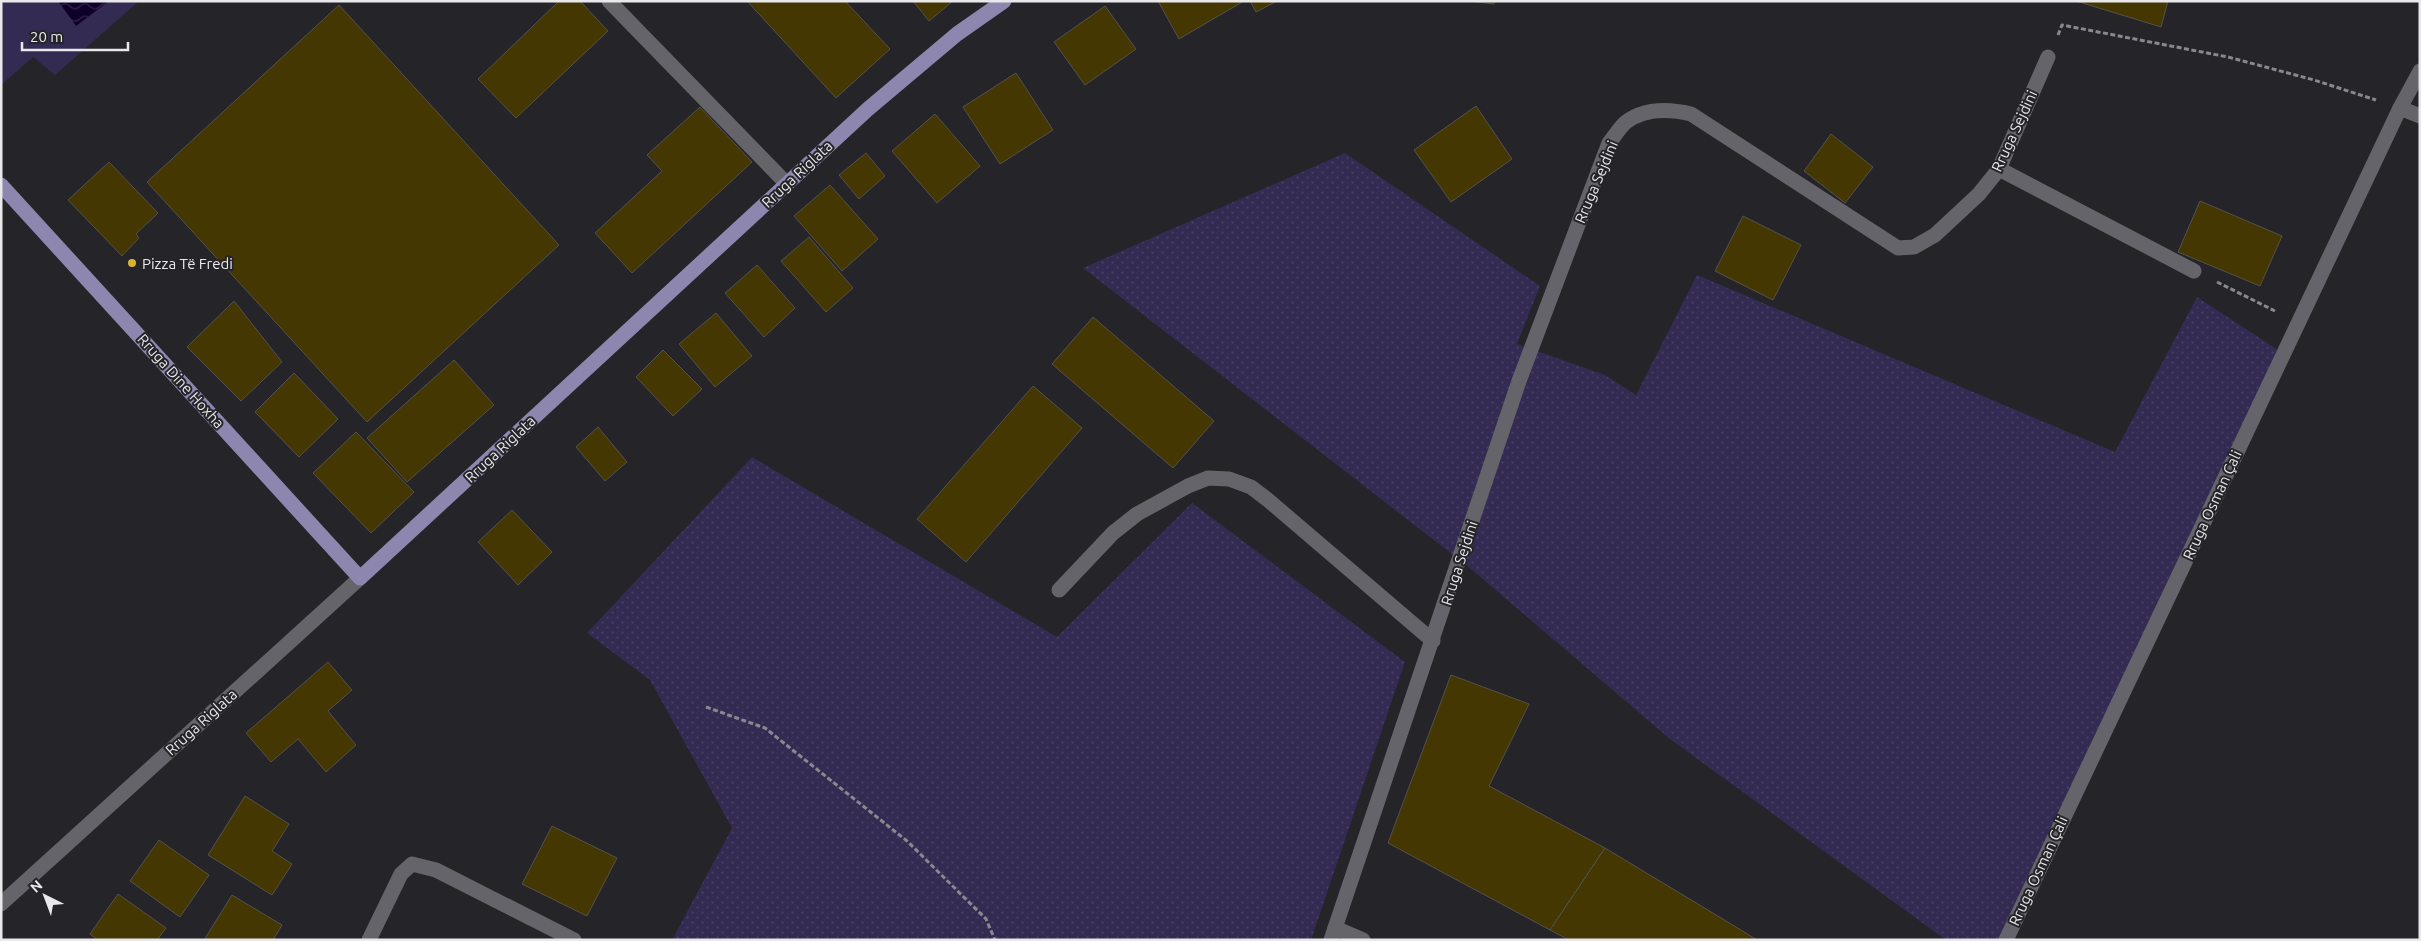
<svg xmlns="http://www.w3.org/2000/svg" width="2421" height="941" font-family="Ubuntu,sans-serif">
<defs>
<pattern id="grass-dots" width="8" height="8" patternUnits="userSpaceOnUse" patternTransform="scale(1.25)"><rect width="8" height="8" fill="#342b53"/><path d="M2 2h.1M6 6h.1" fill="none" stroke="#484064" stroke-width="1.8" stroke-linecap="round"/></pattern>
<pattern id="water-waves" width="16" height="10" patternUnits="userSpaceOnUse" patternTransform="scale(1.25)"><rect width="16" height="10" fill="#0f002b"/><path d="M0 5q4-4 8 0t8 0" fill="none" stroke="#32254a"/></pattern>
</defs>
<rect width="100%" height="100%" fill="#242429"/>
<!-- grass -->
<g fill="url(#grass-dots)">
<path d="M 1345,153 L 1540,286 L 1517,344 L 1605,375 L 1636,395 L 1697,275 L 2115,452 L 2197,297 L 2278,350 L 2006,940 L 1946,940 L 1670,739 L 1470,568 L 1083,268 Z"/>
<path d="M 752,457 L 1057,637 L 1192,503 L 1405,662 L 1311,940 L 672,940 L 732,828 L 650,680 L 587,633 Z"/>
</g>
<!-- garden -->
<path fill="#342b53" d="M 1,1 L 139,1 L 55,75 L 33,57 L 1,85 Z"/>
<!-- water -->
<path fill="url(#water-waves)" d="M 58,1 L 109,1 L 76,26 Z"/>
<!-- building -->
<g fill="#453702" stroke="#54524d">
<path d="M 559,1 L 580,1 L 608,31 L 516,118 L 478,79 Z"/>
<path d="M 747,1 L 845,1 L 890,49 L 836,98 Z"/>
<path d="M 913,1 L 953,1 L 929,21 Z"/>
<path d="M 1158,1 L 1244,1 L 1179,39 Z"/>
<path d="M 1250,1 L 1277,1 L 1256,12 Z"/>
<path d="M 1469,1 L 1494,1 L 1494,4 Z"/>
<path d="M 2076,1 L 2168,1 L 2161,27 Z"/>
<path d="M 339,5 L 559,245 L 367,422 L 147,182 Z"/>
<path d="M 1105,6 L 1136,49 L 1085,85 L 1054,42 Z"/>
<path d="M 1016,73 L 1053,130 L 1000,164 L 963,107 Z"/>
<path d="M 1476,106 L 1512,159 L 1451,202 L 1414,150 Z"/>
<path d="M 700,107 L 752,162 L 632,273 L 595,233 L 662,171 L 647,155 Z"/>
<path d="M 935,114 L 980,166 L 937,203 L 892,151 Z"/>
<path d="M 1831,134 L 1873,167 L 1845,203 L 1804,171 Z"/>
<path d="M 866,153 L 885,176 L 859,199 L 839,175 Z"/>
<path d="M 109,162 L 158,213 L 136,234 L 139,238 L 122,256 L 68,200 Z"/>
<path d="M 830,185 L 878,239 L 842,271 L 794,216 Z"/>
<path d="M 2200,201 L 2282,236 L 2260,286 L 2178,252 Z"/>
<path d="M 1743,216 L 1801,245 L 1773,300 L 1715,271 Z"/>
<path d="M 809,237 L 853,288 L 826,312 L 781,261 Z"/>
<path d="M 757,265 L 795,308 L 764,337 L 725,293 Z"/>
<path d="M 234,301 L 282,362 L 241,401 L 187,347 Z"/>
<path d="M 716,313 L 752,356 L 715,387 L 679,344 Z"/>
<path d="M 1093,317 L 1214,421 L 1173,468 L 1052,364 Z"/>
<path d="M 663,350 L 702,389 L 673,416 L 636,377 Z"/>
<path d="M 454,360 L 494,405 L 407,482 L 367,438 Z"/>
<path d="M 294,373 L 338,419 L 299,457 L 255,412 Z"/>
<path d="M 1033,386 L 1082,428 L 966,562 L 917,519 Z"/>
<path d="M 598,427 L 627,462 L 605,481 L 576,447 Z"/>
<path d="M 356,432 L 414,492 L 371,533 L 313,473 Z"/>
<path d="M 512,510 L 552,552 L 518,585 L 478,542 Z"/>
<path d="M 328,662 L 352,690 L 328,711 L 356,745 L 326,772 L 298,739 L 271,762 L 246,733 Z"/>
<path d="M 1451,675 L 1529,704 L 1489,786 L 1605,848 L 1550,930 L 1388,843 Z"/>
<path d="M 245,796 L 289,824 L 272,851 L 292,864 L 272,895 L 208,855 Z"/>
<path d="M 552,826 L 617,858 L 587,916 L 522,884 Z"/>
<path d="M 159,840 L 209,875 L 180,917 L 130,881 Z"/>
<path d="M 1605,848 L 1741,930 L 1757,940 L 1569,940 L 1550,930 Z"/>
<path d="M 118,894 L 166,928 L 157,940 L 98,940 L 90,934 Z"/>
<path d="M 232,895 L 282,925 L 273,940 L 204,940 Z"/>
</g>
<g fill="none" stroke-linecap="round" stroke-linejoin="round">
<!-- path -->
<g stroke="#89898d" stroke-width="3" stroke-dasharray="5 2.5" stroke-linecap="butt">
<path d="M 2058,35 L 2062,25 L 2228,57 L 2314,80 L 2376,100"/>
<path d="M 2217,282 L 2275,311"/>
<path d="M 706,707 L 765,728 L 907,841 L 986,919 L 995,940"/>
</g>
<!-- minor -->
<g stroke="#65646a" stroke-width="15">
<path d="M 609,1 L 787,184"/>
<path d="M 2400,108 L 2420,116"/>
<path d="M 1999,169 L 2194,271"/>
<path d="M 1059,590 L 1113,533 L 1137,514 L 1188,486 L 1208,478 L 1229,479 L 1251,487 L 1268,500 L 1433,641"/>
<path d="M 1,904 L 360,578"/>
<path d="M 1335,928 L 1363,940"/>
<path d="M 369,940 L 401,874 L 412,864 L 436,870 L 574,940"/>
<path d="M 1331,940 L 1519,381 L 1609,143 C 1614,137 1620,127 1626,122 C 1645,108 1670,109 1691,114 L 1898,248 L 1914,247 L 1935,235 L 1979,194 L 1999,169 L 2048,57"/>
<path d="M 2006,940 L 2400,108 L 2420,71"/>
</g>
<!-- major -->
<path stroke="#8d86af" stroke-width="15" d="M 1,185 L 360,578 L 868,109 L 957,34 L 1004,1"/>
</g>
<!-- markers -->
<circle fill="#d7b434" stroke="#242429" stroke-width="2" cx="132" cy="263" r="5"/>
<g text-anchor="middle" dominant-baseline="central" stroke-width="4" stroke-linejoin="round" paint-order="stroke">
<!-- street labels -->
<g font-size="15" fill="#e9e9ec" stroke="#242429">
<text transform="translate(2014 131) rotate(-65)">Rruga Sejdini</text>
<text transform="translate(797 174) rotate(-43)">Rruga Riglata</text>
<text transform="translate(1596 182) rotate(-67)">Rruga Sejdini</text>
<text transform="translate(181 381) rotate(48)">Rruga Dine Hoxha</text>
<text transform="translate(500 449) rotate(-43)">Rruga Riglata</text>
<text transform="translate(2212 505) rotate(-65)">Rruga Osman Çali</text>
<text transform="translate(1459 563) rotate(-72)">Rruga Sejdini</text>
<text transform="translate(201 722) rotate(-42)">Rruga Riglata</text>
<text transform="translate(2038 871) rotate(-65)">Rruga Osman Çali</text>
</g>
<!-- poi labels -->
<g font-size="15" fill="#e9e9ec" stroke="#242429" text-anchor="start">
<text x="142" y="263">Pizza Të Fredi</text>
</g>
</g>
<!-- border -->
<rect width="2421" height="941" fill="none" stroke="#e9e9ec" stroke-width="5"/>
<!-- north arrow -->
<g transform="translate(45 896) rotate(318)" stroke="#242429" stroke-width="4" paint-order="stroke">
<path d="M0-4L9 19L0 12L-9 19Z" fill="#e9e9ec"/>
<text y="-8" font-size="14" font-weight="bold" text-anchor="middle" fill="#e9e9ec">N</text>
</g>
<!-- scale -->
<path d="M22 42v8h106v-8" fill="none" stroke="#e9e9ec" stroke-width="2.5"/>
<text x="30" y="42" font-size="15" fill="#e9e9ec" stroke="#242429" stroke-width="4" paint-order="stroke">20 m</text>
</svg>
